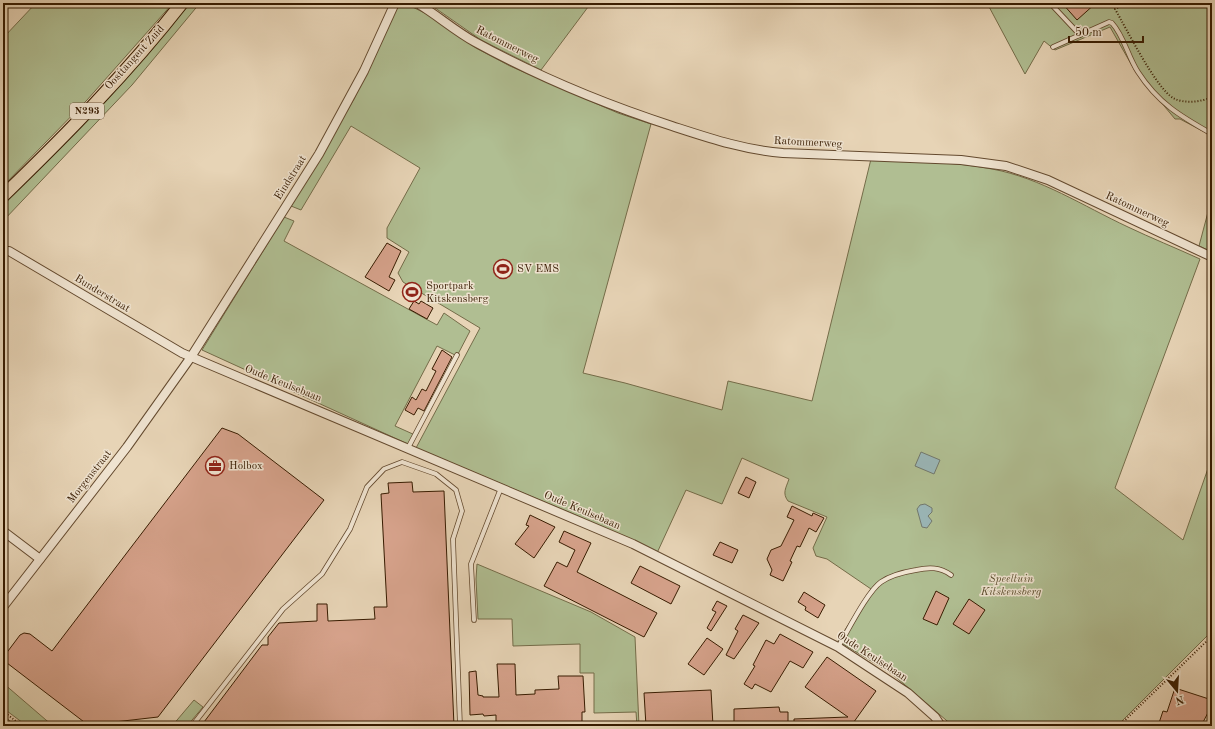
<svg xmlns="http://www.w3.org/2000/svg" width="1215" height="729" font-family="'Old Standard TT',serif">
<rect width="100%" height="100%" fill="#e7d4b6"/>
<filter id="stains"><feTurbulence type="fractalNoise" baseFrequency=".005" numOctaves="4"/><feColorMatrix values="0 0 0 0 .2 0 0 0 0 .09 0 0 0 0 .02 0 0 0 .5 -.17"/></filter>
<radialGradient id="worn" r=".72"><stop offset=".6" stop-color="#630" stop-opacity="0"/><stop offset="1" stop-color="#630" stop-opacity=".3"/></radialGradient>
<!-- green -->
<g fill="#b0be92" stroke="#746c49">
<path d="M 36,3 L 173,3 L 87,100 L 3,186 L 3,38 Z"/>
<path d="M 190,3 L 200,3 L 132,85 L 3,221 L 3,205 L 78,130 L 152,49 Z"/>
<path d="M 428,3 L 591,3 L 541,70 L 481,40 Z"/>
<path d="M 987,3 L 1212,3 L 1212,136 L 1180,119 L 1175,119 L 1135,71 L 1110,27 L 1055,50 L 1044,41 L 1025,74 Z"/>
<path d="M 406,4 L 427,14 L 476,48 L 510,66 L 618,113 L 651,124 L 583,373 L 625,383 L 722,410 L 728,381 L 812,401 L 871,159 C 911,162 952,161 992,169 C 1041,178 1083,206 1128,227 C 1151,238 1176,248 1200,259 L 1115,488 L 1183,540 L 1212,457 L 1212,631 L 1117,726 L 953,726 L 891,673 L 838,641 L 871,589 L 827,559 L 816,556 L 813,548 L 827,517 L 788,501 C 782,493 786,488 789,479 L 742,458 L 722,504 L 686,490 L 657,553 L 573,514 L 416,448 L 480,328 L 403,282 L 398,273 L 409,252 L 387,238 L 387,228 L 420,168 L 351,126 L 301,210 L 291,206 L 354,99 L 398,5 Z"/>
<path d="M 1212,197 L 1212,252 L 1199,246 Z"/>
<path d="M 284,217 L 294,221 L 284,241 L 437,325 L 444,313 L 470,331 L 457,356 L 437,346 L 395,426 L 415,435 L 410,445 L 202,350 Z"/>
<path d="M 477,564 L 591,612 L 635,637 L 639,726 L 637,726 L 636,712 L 594,713 L 594,673 L 580,673 L 580,644 L 513,646 L 512,619 L 478,619 L 476,579 Z"/>
<path d="M 3,683 L 53,726 L 27,726 L 3,708 Z"/>
<path d="M 194,700 L 203,707 L 187,726 L 172,726 Z"/>
<path d="M 3,715 L 16,726 L 7,726 L 3,723 Z"/>
</g>
<!-- water -->
<g fill="#9ab6b7" stroke="#72786e">
<path d="M 921,452 L 940,460 L 934,474 L 915,466 Z"/>
<path d="M 925,504 L 932,508 L 932,512 L 928,516 L 932,521 L 927,528 L 922,527 L 917,509 L 920,505 Z"/>
</g>
<!-- building -->
<g fill="#d6a28b" stroke="#371b00">
<path d="M 1062,3 L 1096,3 L 1077,20 Z"/>
<path d="M 387,243 L 401,251 L 389,277 L 395,280 L 389,291 L 365,277 Z"/>
<path d="M 414,301 L 419,304 L 421,301 L 433,308 L 427,319 L 409,309 Z"/>
<path d="M 442,350 L 452,357 L 424,411 L 418,408 L 414,415 L 405,410 L 412,397 L 416,400 L 422,389 L 426,391 L 436,371 L 432,369 Z"/>
<path d="M 222,428 L 238,434 L 324,500 L 158,717 L 88,725 L 7,663 L 5,655 L 20,635 L 24,633 L 30,634 L 52,651 Z"/>
<path d="M 746,477 L 756,482 L 749,498 L 738,493 Z"/>
<path d="M 412,482 L 413,492 L 444,491 L 454,726 L 201,726 L 262,645 L 268,645 L 268,637 L 279,623 L 317,621 L 317,604 L 327,604 L 328,621 L 375,619 L 374,607 L 387,607 L 381,494 L 389,493 L 388,483 Z"/>
<path d="M 792,506 L 812,516 L 813,513 L 824,518 L 816,532 L 809,528 L 800,547 L 797,546 L 790,561 L 792,562 L 783,581 L 770,575 L 772,570 L 767,559 L 771,550 L 781,546 L 794,520 L 787,517 Z"/>
<path d="M 530,515 L 555,527 L 534,558 L 515,544 L 529,526 L 526,525 Z"/>
<path d="M 564,531 L 591,543 L 577,572 L 657,613 L 644,637 L 544,586 L 557,562 L 567,567 L 575,550 L 559,542 Z"/>
<path d="M 720,542 L 738,550 L 732,563 L 713,555 Z"/>
<path d="M 640,566 L 680,586 L 671,604 L 631,583 Z"/>
<path d="M 936,591 L 949,598 L 937,625 L 923,619 Z"/>
<path d="M 804,592 L 825,605 L 818,618 L 805,610 L 806,607 L 798,602 Z"/>
<path d="M 969,599 L 985,610 L 969,634 L 953,624 Z"/>
<path d="M 717,601 L 727,606 L 711,631 L 707,628 L 716,612 L 712,610 Z"/>
<path d="M 743,615 L 759,623 L 734,659 L 726,655 L 738,631 L 735,629 Z"/>
<path d="M 780,634 L 813,652 L 803,668 L 790,661 L 771,692 L 755,684 L 752,689 L 744,684 L 755,666 L 753,665 L 766,640 L 774,644 Z"/>
<path d="M 707,638 L 723,649 L 704,675 L 688,664 Z"/>
<path d="M 827,657 L 876,691 L 851,726 L 794,726 L 794,719 L 848,717 L 805,687 Z"/>
<path d="M 497,664 L 515,664 L 516,695 L 535,694 L 535,690 L 559,689 L 558,676 L 583,676 L 585,712 L 582,712 L 582,726 L 496,726 L 496,715 L 484,716 L 483,714 L 470,715 L 469,672 L 476,671 L 478,695 L 483,696 L 483,697 L 499,697 Z"/>
<path d="M 1175,688 L 1212,700 L 1212,705 L 1201,726 L 1163,726 L 1163,724 L 1159,723 L 1163,711 L 1167,712 Z"/>
<path d="M 711,690 L 713,726 L 646,726 L 644,693 Z"/>
<path d="M 779,707 L 780,712 L 788,712 L 788,726 L 734,726 L 734,709 Z"/>
</g>
<g fill="none" stroke-linecap="round" stroke-linejoin="round">
<!-- lane casing -->
<g stroke="#63492e" stroke-width="5.5">
<g id="lane">
<path d="M 1050,3 L 1080,35"/>
<path d="M 1053,47 L 1109,22 L 1112,23 C 1124,36 1128,57 1138,72 C 1158,103 1180,116 1212,134"/>
<path d="M 408,448 L 457,355"/>
<path d="M 474,620 L 471,564 L 501,488"/>
<path d="M 838,647 C 848,631 867,592 881,582 C 891,575 904,572 916,570 C 929,567 940,567 951,575"/>
<path d="M 192,726 L 283,609 L 322,574 L 350,529 L 367,487 L 384,469 L 402,462 L 436,474 L 456,490 L 462,511 L 453,539 L 460,726"/>
</g>
</g>
<!-- street casing -->
<g stroke="#63492e" stroke-width="10">
<g id="street">
<path d="M 417,3 C 437,15 455,31 475,42 C 537,76 604,104 672,126 C 709,138 744,150 783,153 L 961,160 L 1006,166 L 1048,180 L 1212,257"/>
<path d="M 3,252 L 9,251 L 182,353 L 633,544 L 838,647 L 908,693 L 935,717 L 941,726"/>
<path d="M 3,531 L 40,559"/>
<path d="M 3,607 L 127,447 L 191,357 L 319,154 L 364,71 L 395,3"/>
</g>
</g>
<!-- primary casing -->
<g stroke="#371b00" stroke-width="14">
<path id="primary" d="M 3,196 C 66,135 128,72 182,3"/>
</g>
<!-- path -->
<g stroke="#371b00" stroke-width="2" stroke-dasharray="1 2" stroke-linecap="butt">
<path d="M 1129,3 L 1115,9 C 1126,28 1156,88 1173,98 C 1184,104 1201,102 1212,97"/>
<path d="M 3,711 L 22,726"/>
<path d="M 1119,726 L 1212,636"/>
</g>
<!-- lane -->
<use href="#lane" stroke="#efe3d0" stroke-width="4"/>
<!-- street -->
<use href="#street" stroke="#efe3d0" stroke-width="8"/>
<!-- primary -->
<use href="#primary" stroke="#e7d4b6" stroke-width="12"/>
</g>
<!-- icons -->
<defs>
<g id="stadium-ring" transform="scale(1)"><circle r="9.5" fill="#efe3d0" stroke="#8f2418" stroke-width="1.5"/><path d="M0-5a6.5 5 0 1 0 0 10a6.5 5 0 1 0 0-10ZM-3.5-1.8h7v3.6h-7Z" fill="#8f2418"/></g>
<g id="office-ring" transform="scale(1)"><circle r="9.5" fill="#efe3d0" stroke="#8f2418" stroke-width="1.5"/><path d="M-6-3h4V-5.5h4V-3h4V5H-6ZM-1-4.5V-3h2v-1.5ZM-6 0V1H6V0Z" fill="#8f2418"/></g>
</defs>
<g fill-rule="evenodd">
<use href="#stadium-ring" x="503" y="269"/>
<use href="#stadium-ring" x="412" y="292"/>
<use href="#office-ring" x="215" y="466"/>
</g>
<g text-anchor="middle" dominant-baseline="central" stroke-width="3" stroke-linejoin="round" paint-order="stroke">
<!-- shield labels -->
<rect fill="#efe3d0" stroke="#6e573e" stroke-width="1" x="70" y="103" width="34" height="16" rx="3"/>
<g font-size="10" font-weight="bold" fill="#371b00">
<text x="87" y="111">N293</text>
</g>
<!-- street labels -->
<g font-size="11" fill="#371b00" stroke="#efe3d0">
<text transform="translate(507 45) rotate(27)">Ratommerweg</text>
<text transform="translate(135 58) rotate(-48)">Oosttangent Zuid</text>
<text transform="translate(808 143) rotate(3)">Ratommerweg</text>
<text transform="translate(291 178) rotate(-58)">Eindstraat</text>
<text transform="translate(1137 210) rotate(25)">Ratommerweg</text>
<text transform="translate(102 294) rotate(31)">Bunderstraat</text>
<text transform="translate(283 384) rotate(22)">Oude Keulsebaan</text>
<text transform="translate(90 477) rotate(-52)">Morgenstraat</text>
<text transform="translate(582 511) rotate(23)">Oude Keulsebaan</text>
<text transform="translate(872 657) rotate(33)">Oude Keulsebaan</text>
</g>
<!-- poi labels -->
<g font-size="11" fill="#371b00" stroke="#efe3d0" text-anchor="start">
<text x="517" y="269">SV EMS</text>
<text x="426" y="286">Sportpark<tspan x="426" dy="13">Kitskensberg</tspan></text>
<text x="229" y="466">Holbox</text>
</g>
<!-- park labels -->
<g font-size="11" font-style="italic" fill="#5b4c2c" stroke="#efe3d0">
<text x="1011" y="579">Speeltuin<tspan x="1011" dy="13">Kitskensberg</tspan></text>
</g>
</g>
<!-- margin -->
<rect width="1215" height="729" fill="none" stroke="#e7d4b6" stroke-width="16"/>
<rect x="4" y="4" width="1207" height="721" fill="none" stroke="#371b00" stroke-width="2"/>
<rect x="8" y="8" width="1199" height="713" fill="none" stroke="#371b00"/>
<!-- north arrow -->
<g transform="translate(1177 691) rotate(162)" stroke="#efe3d0" stroke-width="3" paint-order="stroke">
<path d="M0-3L7 15L0 10L-7 15Z" fill="#371b00"/>
<text y="-6" font-size="11" font-weight="bold" text-anchor="middle" fill="#371b00">N</text>
</g>
<!-- scale -->
<path d="M1069 36v6h74v-6" fill="none" stroke="#371b00" stroke-width="2"/>
<text x="1075" y="36" font-size="12" fill="#371b00" stroke="#efe3d0" stroke-width="3" paint-order="stroke">50 m</text>
<rect width="100%" height="100%" filter="url(#stains)"/>
<rect width="100%" height="100%" fill="url(#worn)"/>
</svg>
